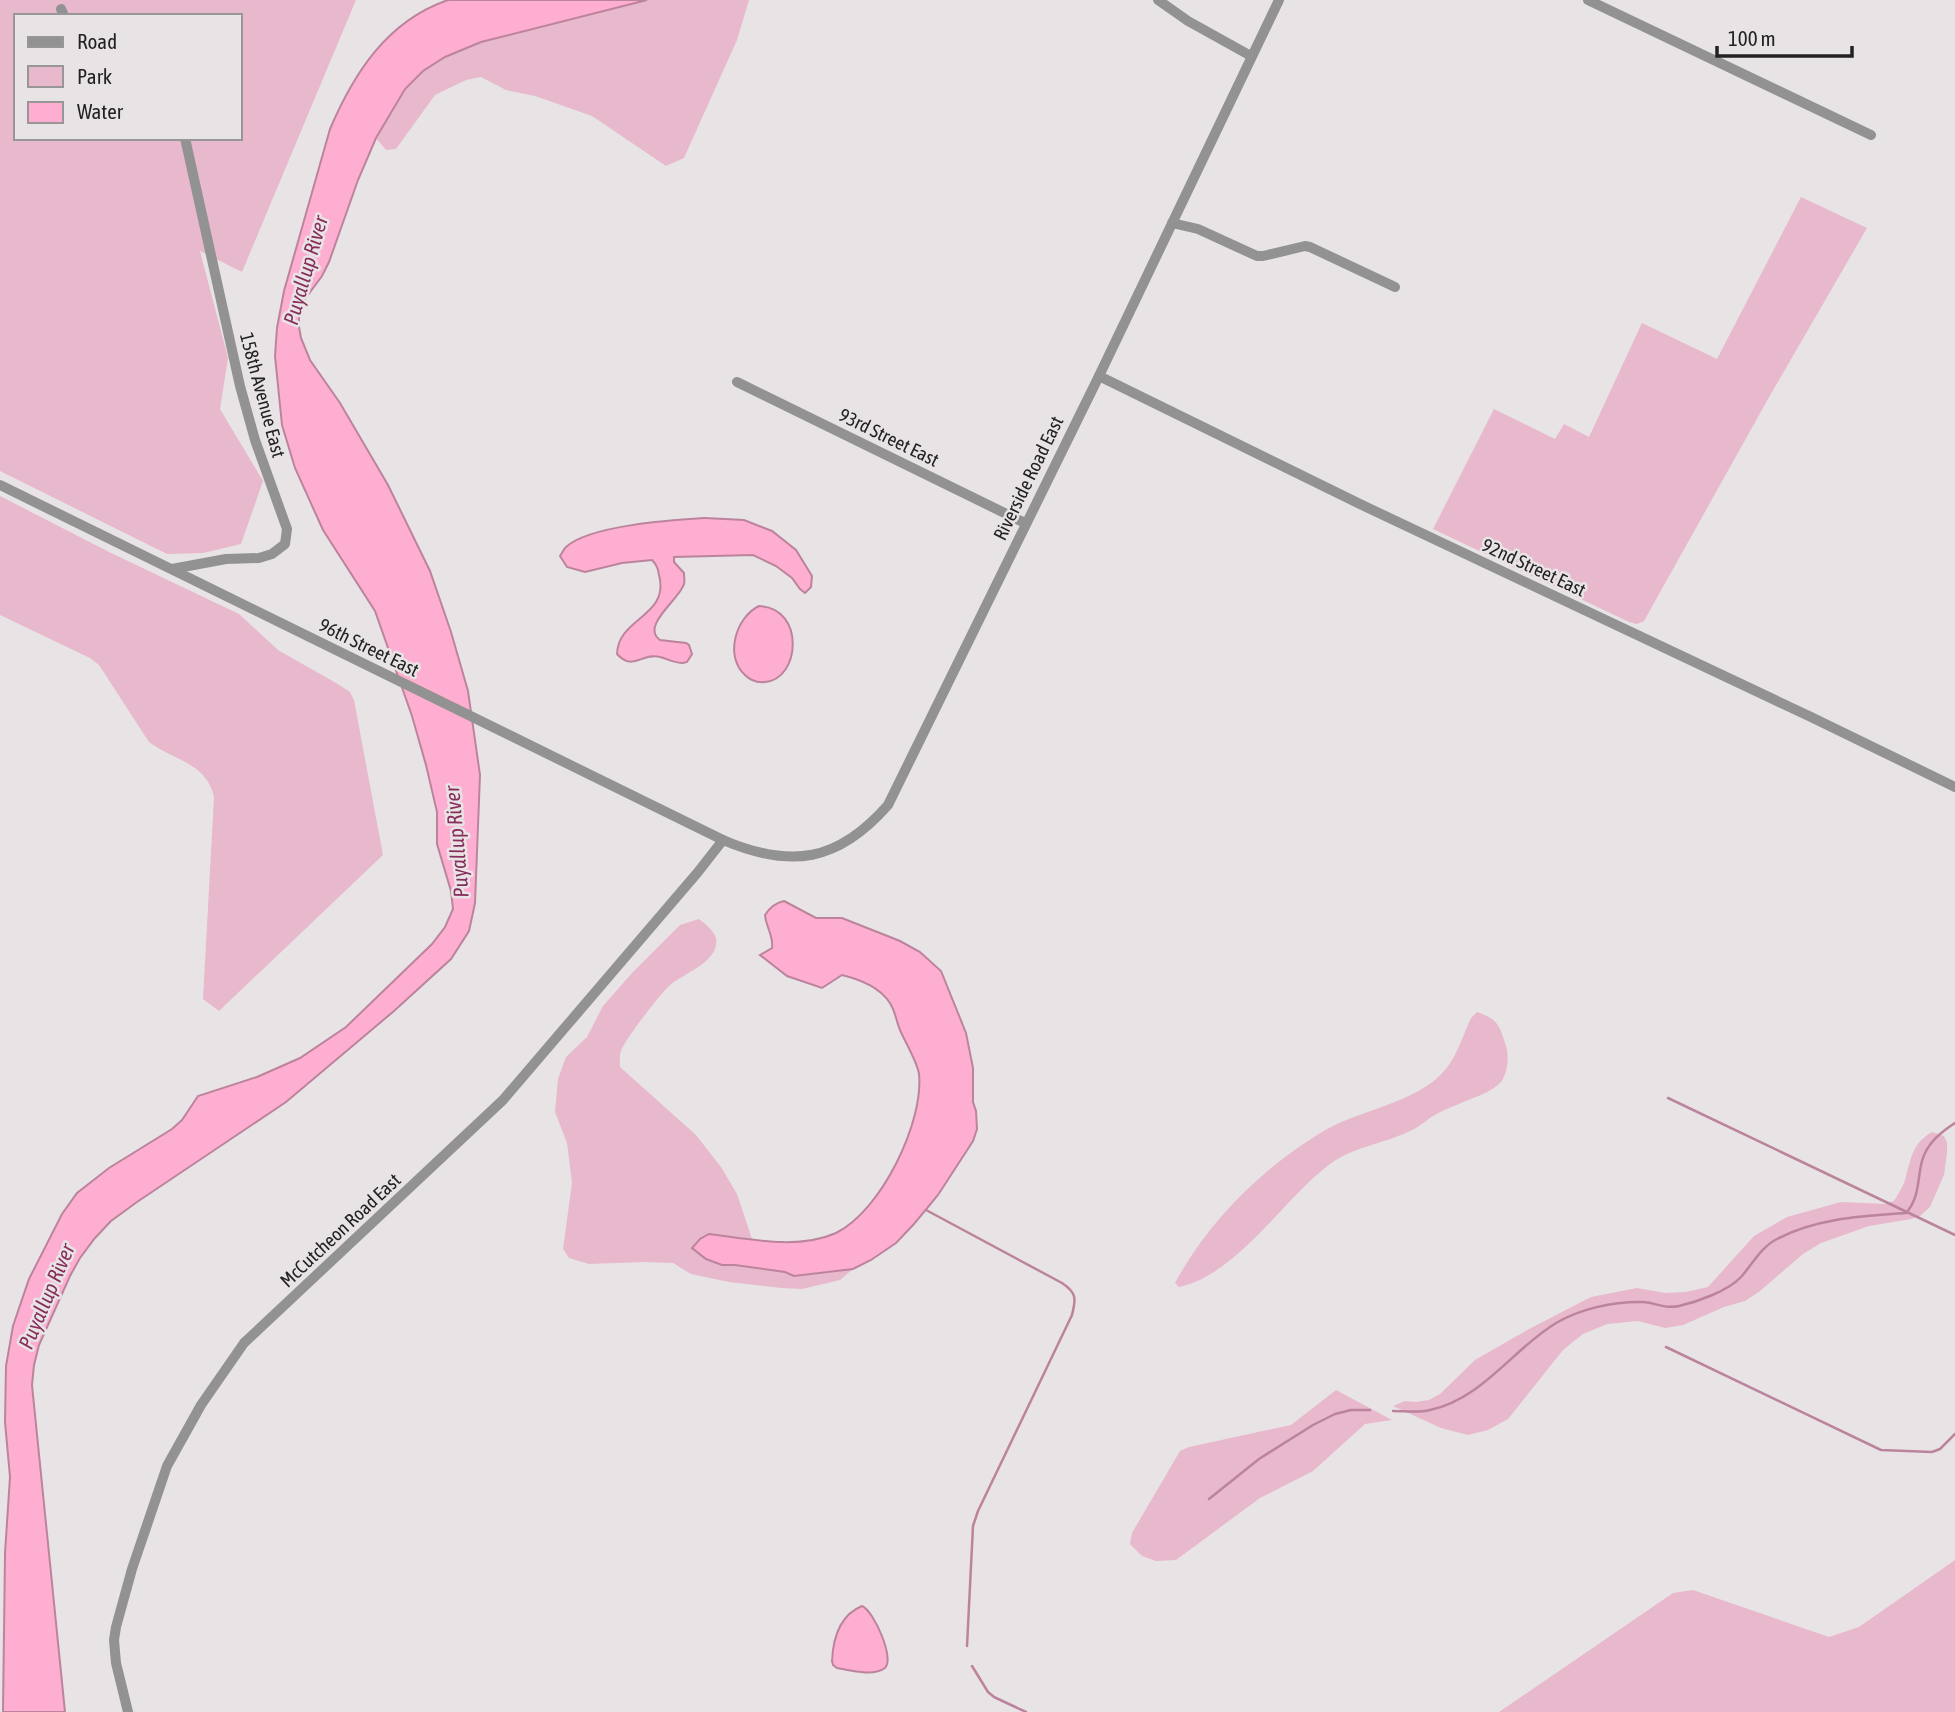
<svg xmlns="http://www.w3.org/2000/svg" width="1955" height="1712" font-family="'Asap Condensed',sans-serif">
<rect width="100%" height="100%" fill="#e8e4e5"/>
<!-- green -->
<g fill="#e8b8cc" fill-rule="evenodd">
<path d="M 0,0 L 356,0 L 242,272 L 200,251 L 228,358 L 220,409 L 263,481 L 241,544 L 203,553 L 167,554 L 0,471 ZM 16,16 L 240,16 L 240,138 L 16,138 Z"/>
<path d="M 647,0 L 749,0 L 737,40 L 684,158 L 666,166 L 592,116 L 535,96 L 506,90 L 481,77 L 466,80 L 435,95 L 396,149 L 386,150 L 376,138 L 405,89 L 423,71 L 445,57 L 481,42 Z"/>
<path d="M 1801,197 L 1867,228 L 1768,399 L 1644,621 L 1637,624 L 1629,622 L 1433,529 L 1494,409 L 1555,439 L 1564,424 L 1589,437 L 1642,323 L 1717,359 Z"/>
<path d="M 0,496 L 109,552 L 239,614 L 278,650 L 336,683 L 350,692 L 354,700 L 383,855 L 219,1011 L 203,999 L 214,797 C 207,763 173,760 149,742 L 99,665 L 90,658 L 0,615 Z"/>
<path d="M 699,919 C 705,924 715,931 716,939 C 720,962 682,974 669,986 C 660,994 624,1041 621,1051 C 619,1056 620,1063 620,1067 L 696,1135 L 721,1167 L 737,1194 L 752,1239 L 737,1237 L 722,1265 L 735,1265 L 785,1272 L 794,1276 L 853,1269 L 840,1280 L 802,1289 L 781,1288 L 729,1282 L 691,1274 L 673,1263 L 644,1262 L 589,1264 L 569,1258 L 563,1249 L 572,1183 L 567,1143 L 555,1112 L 558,1079 L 566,1057 L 587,1037 L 603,1006 L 632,973 L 680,925 Z"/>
<path d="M 1477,1012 C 1498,1019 1500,1026 1506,1046 C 1509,1057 1508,1072 1501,1082 C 1491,1093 1472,1098 1459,1104 C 1449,1108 1439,1112 1430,1118 C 1423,1123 1416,1129 1408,1132 C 1382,1144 1353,1147 1330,1164 C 1282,1200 1238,1274 1179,1287 L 1175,1283 C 1209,1220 1265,1165 1327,1129 C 1364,1109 1418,1102 1445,1070 C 1456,1058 1464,1033 1471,1018 Z"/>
<path d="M 1932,1132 L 1944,1136 L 1947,1143 L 1947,1153 L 1944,1175 L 1930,1207 L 1920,1216 L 1911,1219 L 1869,1226 L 1821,1243 L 1803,1254 L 1760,1291 L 1745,1301 L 1724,1307 L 1683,1325 L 1665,1328 L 1638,1321 L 1607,1324 L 1583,1334 L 1563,1350 L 1508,1419 L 1488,1430 L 1468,1435 L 1441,1428 L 1393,1406 L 1405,1401 L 1416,1402 L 1429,1400 L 1440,1394 L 1475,1360 L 1529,1329 L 1591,1297 L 1637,1288 L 1665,1293 L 1686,1292 L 1708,1287 L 1754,1236 L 1787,1217 L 1841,1202 L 1885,1204 L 1894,1201 C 1898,1194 1903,1187 1905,1180 C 1911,1160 1911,1144 1932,1132 Z"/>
<path d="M 1336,1390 L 1392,1420 L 1365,1424 L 1313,1471 L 1260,1498 L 1176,1560 L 1156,1561 L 1142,1556 L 1130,1544 L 1132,1533 L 1180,1451 L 1189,1447 L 1291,1425 Z"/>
<path d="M 1955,1560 L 1955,1712 L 1499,1712 L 1673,1593 L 1693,1590 L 1829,1637 L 1859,1627 Z"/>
</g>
<!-- water -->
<g fill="#feafd1" stroke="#bc849c" stroke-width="2">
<path d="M 448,0 L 647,0 L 481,42 L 445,57 L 423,71 L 405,89 L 376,138 L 358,180 L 329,262 L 322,276 L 302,303 L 299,310 L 299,327 L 301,338 L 310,360 L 340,403 L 388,485 L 430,571 L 451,632 L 468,691 L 480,775 L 475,903 L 469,931 L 451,959 L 394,1011 L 286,1102 L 137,1202 L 111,1221 L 95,1238 L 80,1258 L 70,1276 L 39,1345 L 34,1365 L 32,1385 L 65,1712 L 3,1712 L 5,1553 L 10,1477 L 5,1422 L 6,1366 L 13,1326 L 29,1279 L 62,1214 L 77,1193 L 109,1168 L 172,1129 L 182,1120 L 198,1096 L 257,1077 L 300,1058 L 346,1027 L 432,944 L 445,927 L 453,909 L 451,891 L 437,844 L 437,812 L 426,765 L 412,716 L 375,611 L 323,530 L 295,468 L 282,425 L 275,356 L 277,328 L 284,291 L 330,129 C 354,73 387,21 448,0 Z"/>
<path d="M 705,518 L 744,520 L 772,531 L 796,550 L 812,576 L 811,587 L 805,593 L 800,589 L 792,578 L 776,566 L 753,555 L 674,557 L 674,562 L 684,573 C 684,577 685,581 684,584 C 680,599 640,626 660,640 L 686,643 L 689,645 L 692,654 L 687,662 L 683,663 C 674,663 668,659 660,657 C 642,652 633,672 617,654 C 618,617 670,617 659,575 C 658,569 657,565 652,560 L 622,563 L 585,572 L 567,567 L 560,556 C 562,553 564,549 566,547 C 590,525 673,520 705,518 Z"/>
<path d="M 759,606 C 806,608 800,680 765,682 C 757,683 750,680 745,675 C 724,656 736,617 759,606 Z"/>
<path d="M 784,901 L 816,918 L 842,918 L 900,941 L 920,952 L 941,971 L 966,1033 L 973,1068 L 973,1102 L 976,1111 L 977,1129 L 973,1141 L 938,1195 L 914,1224 L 896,1243 L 871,1260 L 853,1269 L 794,1276 L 785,1272 L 735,1265 L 722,1265 L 706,1259 L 692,1248 L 700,1239 L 709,1234 C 749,1239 798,1250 836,1233 C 881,1211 924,1122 919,1074 C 917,1061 905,1042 900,1030 C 897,1023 896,1016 893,1009 C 885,989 862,980 842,975 L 822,988 L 787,976 L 760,955 L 772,948 C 774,937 766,927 765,915 C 770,907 775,903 784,901 Z"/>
<path d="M 862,1606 C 874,1611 895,1659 885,1668 C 873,1677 849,1670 837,1668 L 833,1665 L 832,1661 C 833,1639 840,1615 862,1606 Z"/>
</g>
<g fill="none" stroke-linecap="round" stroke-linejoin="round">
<!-- stream -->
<g stroke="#bc849c" stroke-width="2.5">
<path d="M 1668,1098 L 1955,1235"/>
<path d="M 926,1210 L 1062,1283 C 1077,1293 1076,1299 1072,1315 L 978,1511 L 973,1526 L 967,1646"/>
<path d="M 1666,1347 L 1881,1450 L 1932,1452 L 1940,1449 L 1955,1434"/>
<path d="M 1393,1411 C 1405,1411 1419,1413 1430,1410 C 1482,1399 1513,1349 1556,1323 C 1580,1309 1614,1301 1643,1302 C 1658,1303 1662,1309 1679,1306 C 1697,1302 1728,1291 1741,1277 C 1752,1265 1761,1247 1777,1239 C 1816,1218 1863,1216 1906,1213 C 1920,1197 1917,1180 1922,1161 C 1927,1143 1941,1132 1955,1123"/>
<path d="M 1209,1499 L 1259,1459 L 1313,1425 L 1335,1414 L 1351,1410 L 1370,1410"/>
<path d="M 972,1666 L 988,1692 L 994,1697 L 1026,1712"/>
</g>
<!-- minor -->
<g stroke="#939292" stroke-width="10">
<path d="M 1158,0 L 1188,21 L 1251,56"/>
<path d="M 1588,0 L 1871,135"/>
<path d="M 61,9 L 64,16"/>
<path d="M 1172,223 L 1198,229 L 1257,256 L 1263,256 L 1305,246 L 1310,247 L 1395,287"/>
<path d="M 1099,376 L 1362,505 L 1811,717 L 1955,787"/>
<path d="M 737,382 L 1025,523"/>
<path d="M 0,485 L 723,840 C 791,869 838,862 888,805 L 1099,376 L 1279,0"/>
<path d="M 172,569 L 226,559 L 259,558 L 272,554 L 285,544 L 287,529 L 255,440 L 240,386 L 185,138"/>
<path d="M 128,1712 L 116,1663 L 114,1640 L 116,1627 L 132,1569 L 167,1466 L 201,1405 L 244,1343 L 503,1100 L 698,872 L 723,840"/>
</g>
</g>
<g text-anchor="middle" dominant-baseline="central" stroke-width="5" stroke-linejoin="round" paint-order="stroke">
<!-- street labels -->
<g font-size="19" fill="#232122" stroke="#e8e4e5">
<text transform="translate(263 395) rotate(75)">158th Avenue East</text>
<text transform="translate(889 437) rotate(26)">93rd Street East</text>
<text transform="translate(1028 478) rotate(-64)">Riverside Road East</text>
<text transform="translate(1534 567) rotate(25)">92nd Street East</text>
<text transform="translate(369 647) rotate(26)">96th Street East</text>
<text transform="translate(340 1230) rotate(-43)">McCutcheon Road East</text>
</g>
<!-- water labels -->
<g font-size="21" font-style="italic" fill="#872e5c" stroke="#e8e4e5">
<text transform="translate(305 270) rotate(-74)">Puyallup River</text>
<text transform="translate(456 842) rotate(-95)">Puyallup River</text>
<text transform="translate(46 1296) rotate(-67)">Puyallup River</text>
</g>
</g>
<!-- legend -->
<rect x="14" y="14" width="228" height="126" fill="#e8e4e5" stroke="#999697" stroke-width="2"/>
<rect x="28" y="37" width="35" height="10" fill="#939292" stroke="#999697" stroke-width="2"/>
<text x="77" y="49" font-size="21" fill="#232122">Road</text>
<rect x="28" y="66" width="35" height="21" fill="#e8b8cc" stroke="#999697" stroke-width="2"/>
<text x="77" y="84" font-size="21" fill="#232122">Park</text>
<rect x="28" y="102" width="35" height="21" fill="#feafd1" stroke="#999697" stroke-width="2"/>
<text x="77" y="119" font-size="21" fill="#232122">Water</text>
<!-- scale -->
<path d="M1717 46v10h135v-10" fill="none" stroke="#232122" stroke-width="3.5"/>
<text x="1728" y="46" font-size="21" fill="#232122" stroke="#e8e4e5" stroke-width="5" paint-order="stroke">100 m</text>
</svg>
